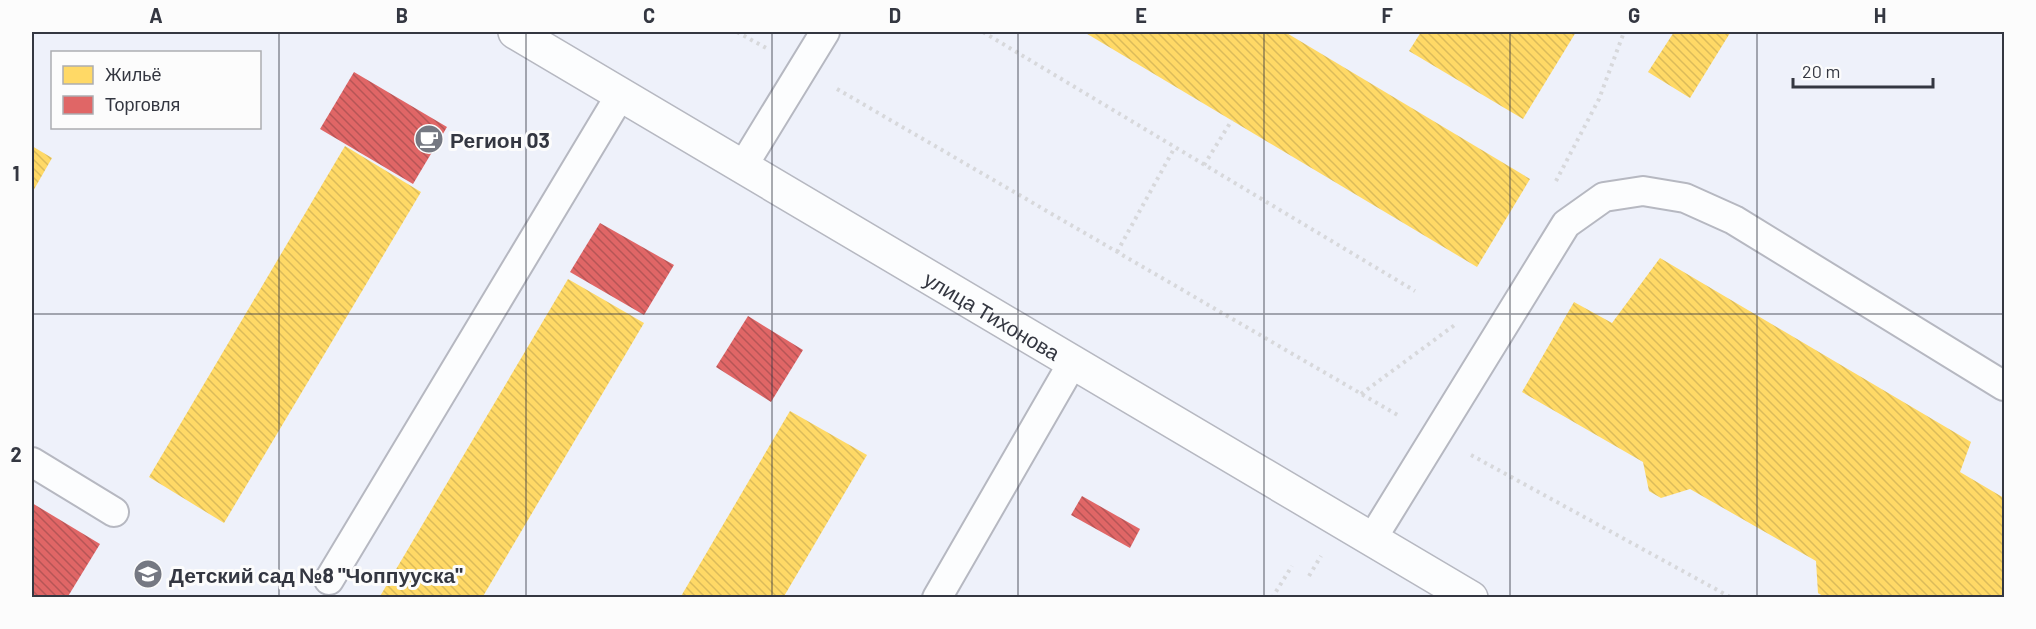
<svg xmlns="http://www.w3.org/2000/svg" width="2036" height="629" font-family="Barlow,sans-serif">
<defs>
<pattern id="homes-back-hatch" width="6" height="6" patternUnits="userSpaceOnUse" patternTransform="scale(1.5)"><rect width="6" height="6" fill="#ffd966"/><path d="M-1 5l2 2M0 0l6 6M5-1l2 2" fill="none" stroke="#dbbb5a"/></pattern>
<pattern id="shops-back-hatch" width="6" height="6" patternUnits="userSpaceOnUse" patternTransform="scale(1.5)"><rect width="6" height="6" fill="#e06666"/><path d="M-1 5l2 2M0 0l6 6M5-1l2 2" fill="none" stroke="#b65556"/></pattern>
</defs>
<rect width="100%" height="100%" fill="#eef1fa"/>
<!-- homes -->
<g fill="url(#homes-back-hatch)">
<path d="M 1084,32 L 1285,32 L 1530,179 L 1477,267 Z"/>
<path d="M 1421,32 L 1576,32 L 1523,119 L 1409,51 Z"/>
<path d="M 1674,32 L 1730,33 L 1690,98 L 1648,72 Z"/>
<path d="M 32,146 L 52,158 L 32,193 Z"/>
<path d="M 345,146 L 421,192 L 224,523 L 149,477 Z"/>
<path d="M 1660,258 L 1971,442 L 1960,472 L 2004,498 L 2004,598 L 1826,598 L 1818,593 L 1816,561 L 1690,489 L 1661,498 L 1649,491 L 1643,462 L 1522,392 L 1574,302 L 1612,323 Z"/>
<path d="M 568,279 L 644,323 L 482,598 L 379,598 Z"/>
<path d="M 790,411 L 867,455 L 783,598 L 680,598 Z"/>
</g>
<!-- shops -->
<g fill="url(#shops-back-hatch)">
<path d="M 354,72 L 447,127 L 413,184 L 320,129 Z"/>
<path d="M 600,223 L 674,265 L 644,315 L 570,272 Z"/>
<path d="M 748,316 L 803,350 L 771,402 L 716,367 Z"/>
<path d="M 1082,496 L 1140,529 L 1130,548 L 1071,515 Z"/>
<path d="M 32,503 L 100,544 L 67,598 L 32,598 Z"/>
</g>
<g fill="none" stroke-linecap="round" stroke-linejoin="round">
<!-- service casing -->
<g stroke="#b6b8c1" stroke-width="32">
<g id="service">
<path d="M 743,166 L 825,32"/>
<path d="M 32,462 L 114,512"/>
<path d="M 1372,539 L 1566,224 L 1604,197 L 1643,191 L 1685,198 L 1734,220 L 2004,386"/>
<path d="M 329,580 L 621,94"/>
<path d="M 937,598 L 1073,362"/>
</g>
</g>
<!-- secondary casing -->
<g stroke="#b6b8c1" stroke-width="36">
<g id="secondary">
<path id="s1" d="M 515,32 L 1471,598"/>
</g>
</g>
<!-- path -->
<g stroke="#d7d8db" stroke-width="4" stroke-dasharray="3 4.5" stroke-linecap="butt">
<path d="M 737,32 L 768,49"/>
<path d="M 983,32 L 1415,291"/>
<path d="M 837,89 L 1401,417"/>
<path d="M 1204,165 L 1232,120"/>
<path d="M 1556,181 L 1599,99 L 1624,32"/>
<path d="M 1117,252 L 1175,147"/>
<path d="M 1361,394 L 1456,324"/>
<path d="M 1471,455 L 1732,598"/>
<path d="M 1309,576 L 1321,556"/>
<path d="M 1272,598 L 1292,566"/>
</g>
<!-- service -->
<use href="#service" stroke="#fcfdfe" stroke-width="28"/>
<!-- secondary -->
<use href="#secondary" stroke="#fcfdfe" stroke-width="33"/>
</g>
<!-- grid -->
<path fill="none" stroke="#343741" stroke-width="1.5" stroke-opacity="0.55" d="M 279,32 L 279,598M 526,32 L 526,598M 772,32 L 772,598M 1018,32 L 1018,598M 1264,32 L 1264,598M 1510,32 L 1510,598M 1757,32 L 1757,598M 32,314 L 2004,314"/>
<!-- icons -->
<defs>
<g id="cafe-disc" transform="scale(1.5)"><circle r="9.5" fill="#757882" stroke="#fcfcfc"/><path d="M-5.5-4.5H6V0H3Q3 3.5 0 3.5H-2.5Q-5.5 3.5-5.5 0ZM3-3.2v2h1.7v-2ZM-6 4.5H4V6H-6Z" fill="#fff"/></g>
<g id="school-disc" transform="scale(1.5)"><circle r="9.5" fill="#757882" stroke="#fcfcfc"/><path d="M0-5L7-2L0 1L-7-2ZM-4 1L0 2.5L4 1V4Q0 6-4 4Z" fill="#fff"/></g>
</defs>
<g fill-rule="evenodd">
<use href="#cafe-disc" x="429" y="139"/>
<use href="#school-disc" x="148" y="574"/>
</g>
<g text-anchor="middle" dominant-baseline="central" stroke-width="6" stroke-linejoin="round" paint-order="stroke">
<!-- poi labels -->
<g font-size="21" font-weight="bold" fill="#343741" stroke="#fcfcfc" text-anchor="start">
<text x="450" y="139">Регион 03</text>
<text x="169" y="574">Детский сад №8 "Чоппууска"</text>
</g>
<!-- street labels -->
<g font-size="21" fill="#343741" stroke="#fcfcfc">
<text stroke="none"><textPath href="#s1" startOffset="555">улица Тихонова</textPath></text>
</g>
</g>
<!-- border -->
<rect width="2036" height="629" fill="none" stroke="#fcfcfc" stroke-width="66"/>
<!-- legend -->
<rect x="51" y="51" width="210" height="78" fill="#fcfcfc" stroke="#acadb1" stroke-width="1.5"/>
<rect x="63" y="66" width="30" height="18" fill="#ffd966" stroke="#acadb1" stroke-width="1.5"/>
<text x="105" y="81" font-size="18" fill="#343741">Жильё</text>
<rect x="63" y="96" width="30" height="18" fill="#e06666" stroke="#acadb1" stroke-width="1.5"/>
<text x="105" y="111" font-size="18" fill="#343741">Торговля</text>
<!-- scale -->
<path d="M1793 78v9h140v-9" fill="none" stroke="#343741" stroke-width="3"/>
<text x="1802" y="78" font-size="18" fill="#343741" stroke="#fcfcfc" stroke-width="4.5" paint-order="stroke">20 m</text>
<rect x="33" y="33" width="1970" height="563" fill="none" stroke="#343741" stroke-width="2"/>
<g font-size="20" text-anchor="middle" font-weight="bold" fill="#343741">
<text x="156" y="23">A</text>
<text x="402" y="23">B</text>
<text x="649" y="23">C</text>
<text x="895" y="23">D</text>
<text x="1141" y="23">E</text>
<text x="1387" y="23">F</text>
<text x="1634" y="23">G</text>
<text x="1880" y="23">H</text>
<text x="16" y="181">1</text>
<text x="16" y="462">2</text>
</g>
</svg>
